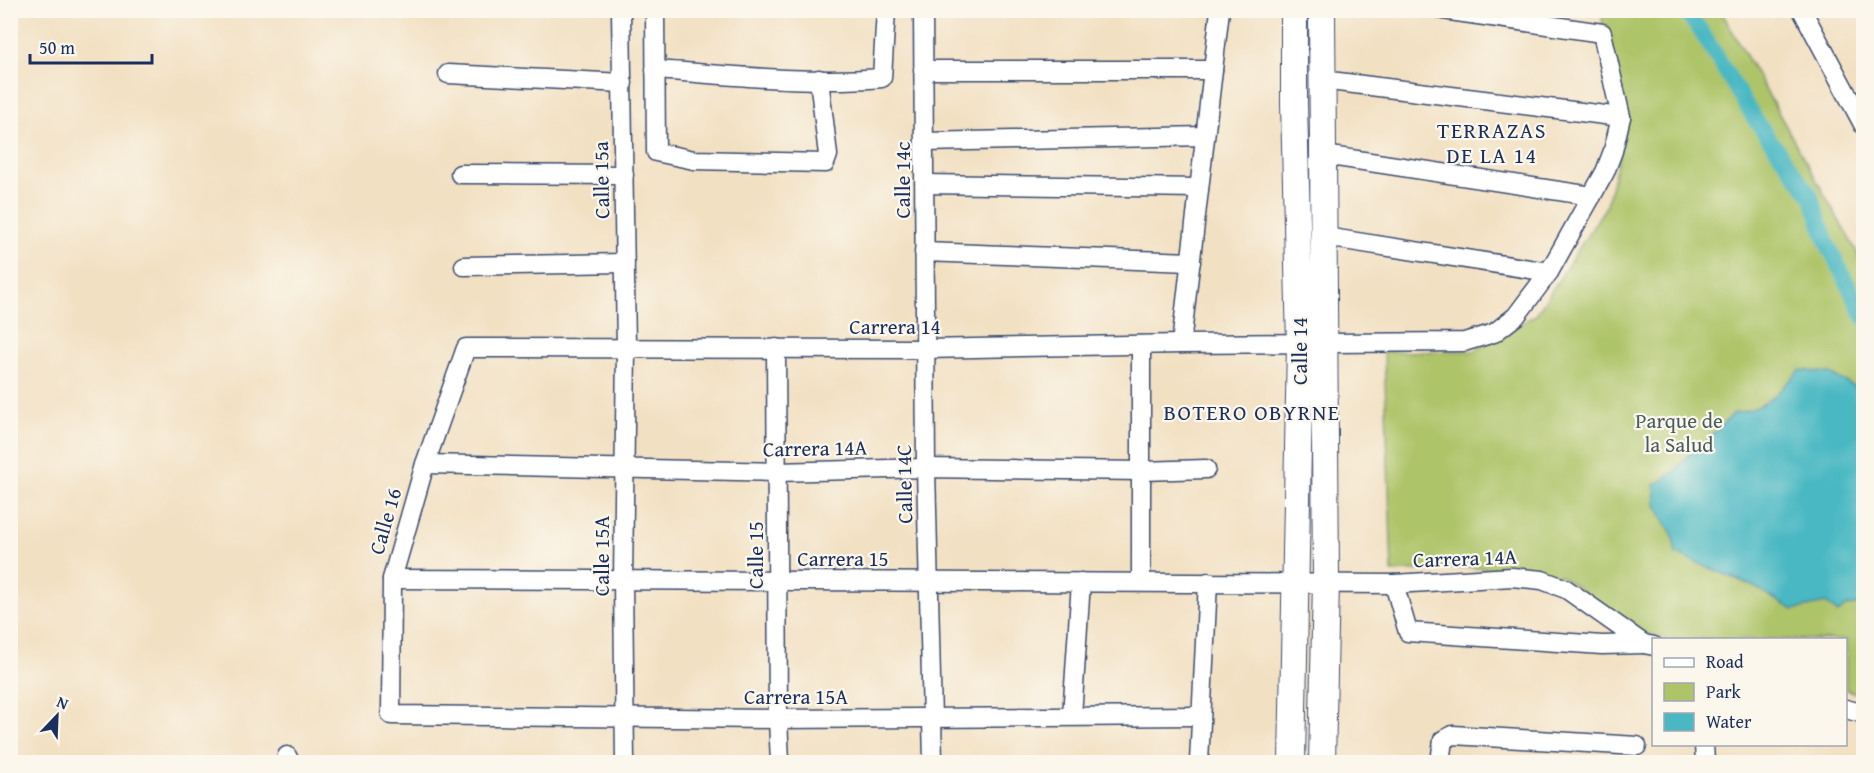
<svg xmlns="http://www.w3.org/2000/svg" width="1874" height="773" font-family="'Gentium Book Plus',serif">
<rect width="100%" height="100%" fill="#fbf7ec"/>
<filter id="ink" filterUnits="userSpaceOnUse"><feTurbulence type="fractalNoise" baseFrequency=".0167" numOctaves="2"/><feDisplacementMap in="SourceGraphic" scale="12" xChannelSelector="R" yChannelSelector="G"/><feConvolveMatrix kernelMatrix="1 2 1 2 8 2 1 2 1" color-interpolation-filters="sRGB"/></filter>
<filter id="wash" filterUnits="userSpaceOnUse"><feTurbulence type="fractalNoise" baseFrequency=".008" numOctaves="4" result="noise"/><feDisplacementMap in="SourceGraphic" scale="24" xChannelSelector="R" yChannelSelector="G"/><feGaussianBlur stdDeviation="1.35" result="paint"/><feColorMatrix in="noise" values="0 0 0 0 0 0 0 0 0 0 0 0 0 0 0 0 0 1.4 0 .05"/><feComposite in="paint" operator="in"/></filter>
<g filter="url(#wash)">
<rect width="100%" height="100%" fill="#f2e0c2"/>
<!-- green -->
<path fill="#aec469" stroke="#647a64" stroke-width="1.5" d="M 1603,11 L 1721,11 L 1863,263 L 1863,695 L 1846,690 L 1846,640 L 1666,639 L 1644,633 L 1561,576 L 1468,567 L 1392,572 L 1384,352 L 1474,351 L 1536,315 L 1607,205 L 1628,117 L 1602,27 Z"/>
<!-- water -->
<path fill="#4ab8c3" stroke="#327490" stroke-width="1.5" d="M 1800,370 L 1829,373 L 1863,391 L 1863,604 L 1847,606 L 1838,613 L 1826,603 L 1793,610 L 1753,586 L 1676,554 L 1672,534 L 1656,505 L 1655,485 L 1676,470 L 1694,448 L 1701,446 L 1734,413 C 1767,409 1778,392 1800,370 Z"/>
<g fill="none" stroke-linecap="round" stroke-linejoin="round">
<!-- canal -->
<path stroke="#4ab8c3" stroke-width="16" d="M 1682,10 L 1699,28 L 1754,118 L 1811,196 L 1826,241 L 1864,317"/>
</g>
</g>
<g filter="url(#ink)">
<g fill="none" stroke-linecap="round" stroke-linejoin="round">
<!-- street casing -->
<g stroke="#3b4a6d" stroke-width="21">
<g id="street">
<path d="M 621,10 L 626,349 L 623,580 L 625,762"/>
<path d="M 655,10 L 656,152 L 694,160 L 825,163 L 828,155 L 819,79"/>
<path d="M 923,10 L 926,468 L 933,762"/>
<path d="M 1802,10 L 1864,126"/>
<path d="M 655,70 C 730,75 807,84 882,78 L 886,10"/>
<path d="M 923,70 L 1213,70"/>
<path d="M 448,74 L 623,83"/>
<path d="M 1322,80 L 1621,117"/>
<path d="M 924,142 L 1205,136"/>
<path d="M 1324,155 L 1592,196"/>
<path d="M 460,174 L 624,175"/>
<path d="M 925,184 L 1199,188"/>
<path d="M 1325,237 L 1549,272"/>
<path d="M 924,252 L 1191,262"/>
<path d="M 464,266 L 625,263"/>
<path d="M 1181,344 L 1220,10"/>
<path d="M 1141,345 L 1141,582"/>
<path d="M 776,348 L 778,719 L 780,762"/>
<path d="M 425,464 L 777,472 L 926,468 L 1142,471 L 1206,469"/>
<path d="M 392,579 L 1394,584 L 1512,577 L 1542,580 L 1566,589 L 1644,644 L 1654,646"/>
<path d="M 1394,584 L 1408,632 L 1602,645 L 1644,644"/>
<path d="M 1846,709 L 1864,714"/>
<path d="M 1072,716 L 1081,582"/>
<path d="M 1200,716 L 778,719 L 391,715 L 392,579 L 425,464 L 466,348 L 925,349 L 1181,344 L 1464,342 L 1494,333 L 1516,316 L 1549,272 L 1605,172 L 1613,151 L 1621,117 L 1602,33 L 1443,10"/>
<path d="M 1704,744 L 1705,762"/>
<path d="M 287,756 L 290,762"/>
<path d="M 1199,762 L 1208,582"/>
<path d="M 1440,762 L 1443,740 L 1453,735 L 1637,746"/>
</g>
</g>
<!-- secondary casing -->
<g stroke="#3b4a6d" stroke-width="28">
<g id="secondary">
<path d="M 1292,762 L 1300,344 L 1294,104 L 1294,10"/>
<path d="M 1322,762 L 1326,582 L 1322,10"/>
</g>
</g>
<!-- street -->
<use href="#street" stroke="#fff" stroke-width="18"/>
<!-- secondary -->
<use href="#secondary" stroke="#fff" stroke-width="26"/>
</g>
</g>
<g text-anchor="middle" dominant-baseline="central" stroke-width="4.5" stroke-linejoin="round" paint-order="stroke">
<!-- street labels -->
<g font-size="21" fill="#1b2f5e" stroke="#fbf7ec">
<text transform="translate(601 180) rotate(-91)">Calle 15a</text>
<text transform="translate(902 180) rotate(-90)">Calle 14c</text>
<text x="895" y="326">Carrera 14</text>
<text transform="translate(1299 351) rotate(-90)">Calle 14</text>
<text transform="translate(815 448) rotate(-1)">Carrera 14A</text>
<text transform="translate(904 484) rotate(-91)">Calle 14C</text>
<text transform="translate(385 521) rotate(-74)">Calle 16</text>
<text transform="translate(755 555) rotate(-90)">Calle 15</text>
<text transform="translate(601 556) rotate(-90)">Calle 15A</text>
<text x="843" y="558">Carrera 15</text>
<text transform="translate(1465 558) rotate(-2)">Carrera 14A</text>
<text x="796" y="696">Carrera 15A</text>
</g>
<!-- park labels -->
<g font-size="21" fill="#475c61" stroke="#fbf7ec">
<text x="1679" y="420">Parque de<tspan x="1679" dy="24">la Salud</tspan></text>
</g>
<!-- neighbourhood labels -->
<g font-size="22" letter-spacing="1.5" fill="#1b2f5e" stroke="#fbf7ec">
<text x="1492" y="130">TERRAZAS<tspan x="1492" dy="25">DE LA 14</tspan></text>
<text x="1252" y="412">BOTERO OBYRNE</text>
</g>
</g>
<!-- margin -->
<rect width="1874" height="773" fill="none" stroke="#fbf7ec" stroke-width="36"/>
<!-- legend -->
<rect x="1652" y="638" width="195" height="108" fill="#fbf7ec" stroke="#a1a7b3" stroke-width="1.5"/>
<rect x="1664" y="658" width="30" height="9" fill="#ffffff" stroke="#a1a7b3" stroke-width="1.5"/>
<text x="1706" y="668" font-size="18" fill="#1b2f5e">Road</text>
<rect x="1664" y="683" width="30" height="18" fill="#aec469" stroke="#a1a7b3" stroke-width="1.5"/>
<text x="1706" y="698" font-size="18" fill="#1b2f5e">Park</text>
<rect x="1664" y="713" width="30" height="18" fill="#4ab8c3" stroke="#a1a7b3" stroke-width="1.5"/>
<text x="1706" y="728" font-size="18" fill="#1b2f5e">Water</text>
<!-- north arrow -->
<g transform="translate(57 716) rotate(23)" stroke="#fbf7ec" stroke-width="4.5" paint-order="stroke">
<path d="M0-4.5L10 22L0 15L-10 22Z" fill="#1b2f5e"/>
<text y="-9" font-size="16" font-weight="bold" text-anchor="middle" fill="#1b2f5e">N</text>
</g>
<!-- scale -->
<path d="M30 54v9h122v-9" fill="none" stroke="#1b2f5e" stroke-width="3"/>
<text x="39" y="54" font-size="18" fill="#1b2f5e" stroke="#fbf7ec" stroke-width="4.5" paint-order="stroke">50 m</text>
</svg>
